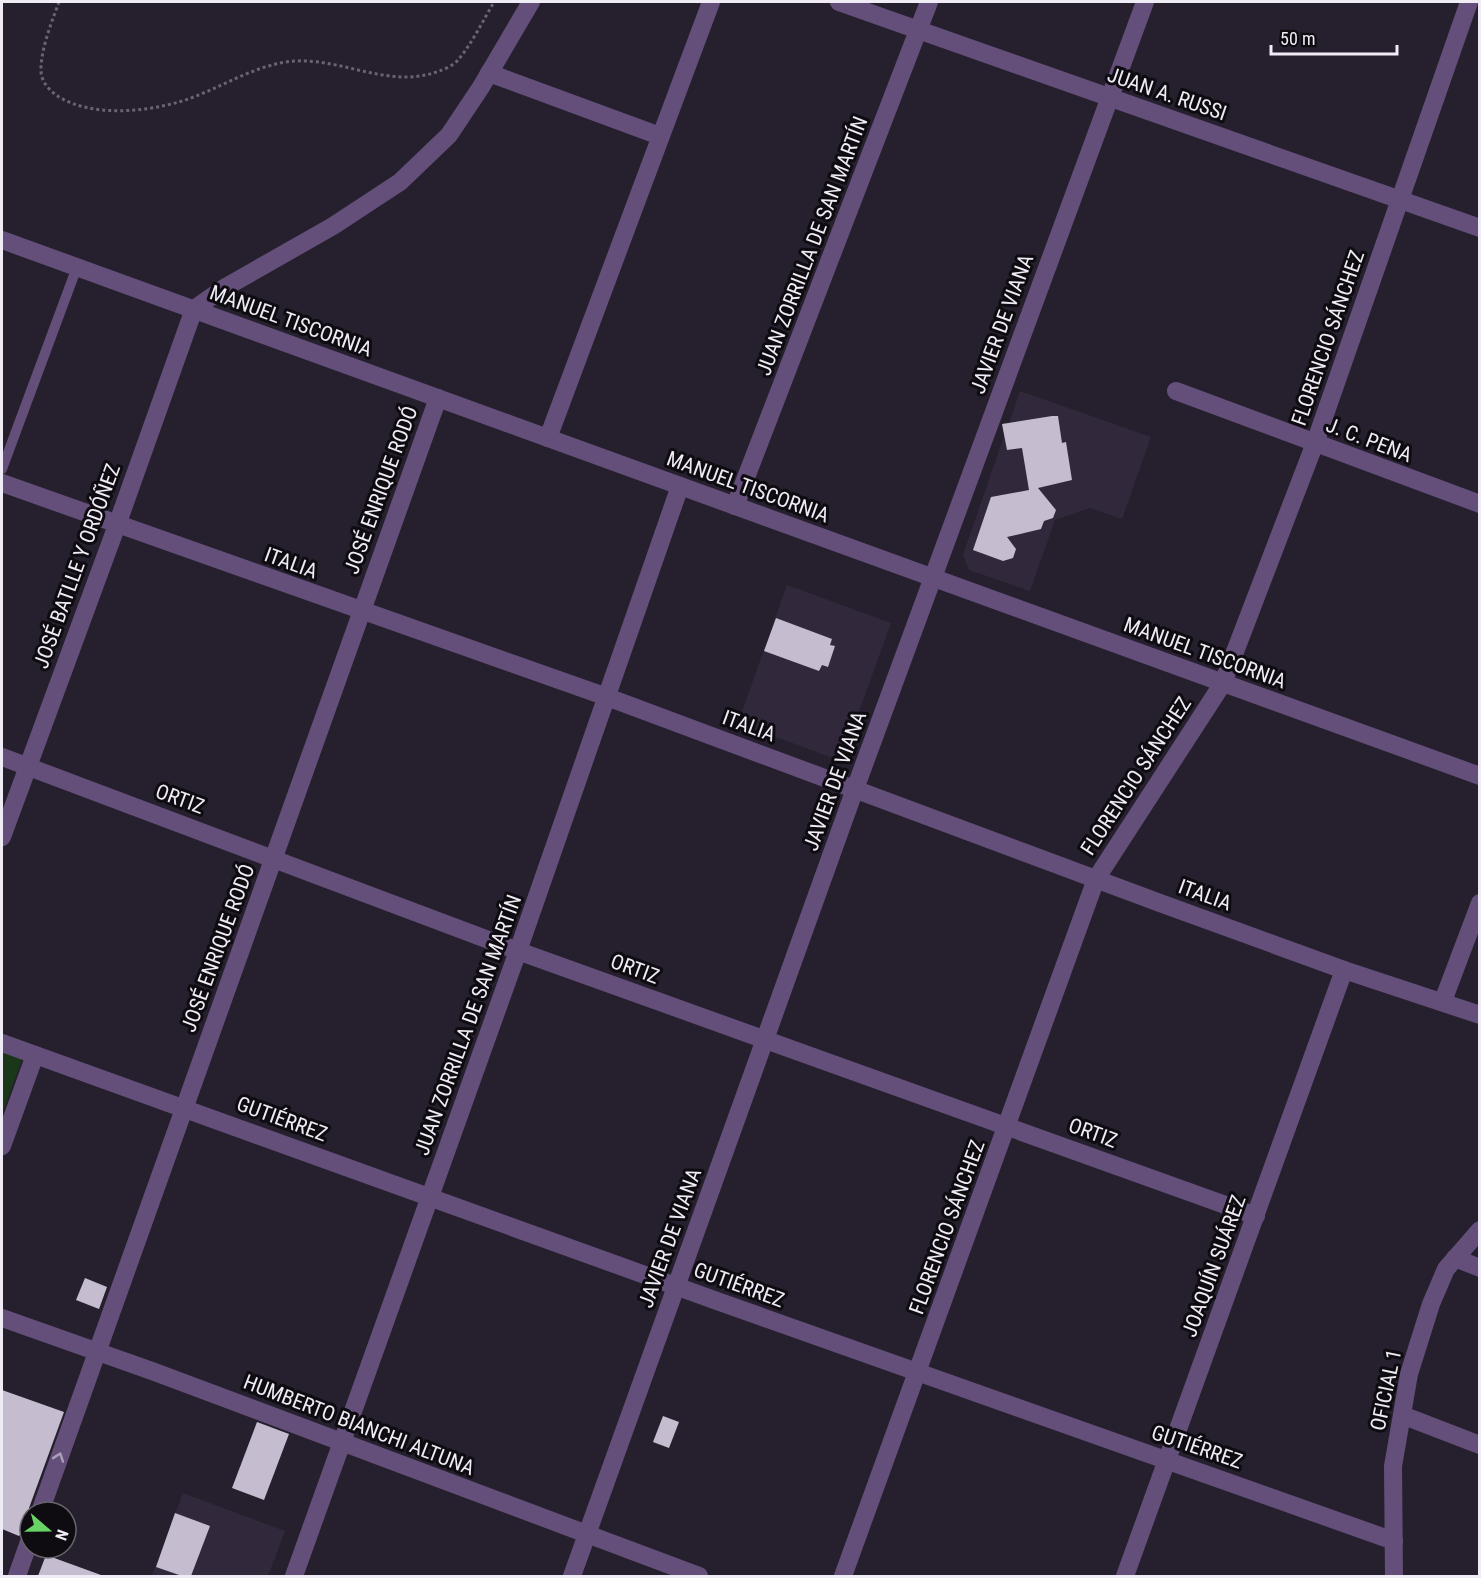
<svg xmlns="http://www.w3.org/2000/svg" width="1481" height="1578" font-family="'Roboto Condensed',sans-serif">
<rect width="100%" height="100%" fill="#26202e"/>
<!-- built -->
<g fill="#31283c">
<path d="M 1020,391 L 1151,437 L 1122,519 L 1090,508 L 1055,520 L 1030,591 L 969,570 L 963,555 L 1004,436 L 1002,424 L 1009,423 Z"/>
<path d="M 787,585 L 891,623 L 845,750 L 830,757 L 738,723 Z"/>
<path d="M 183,1493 L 285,1531 L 268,1576 L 152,1576 Z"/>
</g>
<!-- green -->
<path fill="#1b371a" d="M 2,1051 L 22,1059 L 2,1114 Z"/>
<!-- building -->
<g fill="#c5bdcf">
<path d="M 1052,416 L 1058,416 L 1062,443 L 1066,442 L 1072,480 L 1038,488 L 1056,510 L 1053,518 L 1044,521 L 1041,529 L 1007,537 L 1016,549 L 1013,558 L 1003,561 L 973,550 L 991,497 L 1029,490 L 1022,448 L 1007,450 L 1002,424 Z"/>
<path d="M 776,618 L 832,639 L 830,645 L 835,646 L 828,667 L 822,665 L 819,671 L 764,651 Z"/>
<path d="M 85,1278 L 107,1287 L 99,1309 L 76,1300 Z"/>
<path d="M 2,1390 L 64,1412 L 29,1508 L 30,1516 L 25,1529 L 19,1536 L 2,1529 Z"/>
<path d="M 663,1416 L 679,1422 L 669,1448 L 653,1442 Z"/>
<path d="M 257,1422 L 289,1434 L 264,1500 L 232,1488 Z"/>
<path d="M 175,1513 L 210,1526 L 191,1576 L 182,1576 L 156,1567 Z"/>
<path d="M 46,1555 L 101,1575 L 100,1576 L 38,1576 Z"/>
</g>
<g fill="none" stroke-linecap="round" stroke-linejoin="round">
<!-- path -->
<path stroke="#696471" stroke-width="3" stroke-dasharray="3 3" stroke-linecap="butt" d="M 59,2 C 52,21 40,51 41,72 C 42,83 50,91 59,97 C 93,117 143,112 179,102 C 216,91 248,68 286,62 C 337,54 388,91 439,71 C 445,69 454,65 458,60 C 471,45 484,19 494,2"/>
<!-- service -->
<path stroke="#634f7a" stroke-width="10" d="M 2,469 L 77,267"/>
<!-- minor -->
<g stroke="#634f7a" stroke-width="18">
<path d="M 839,2 L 1480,228"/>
<path d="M 489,73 L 660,136"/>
<path d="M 2,240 L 1480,776"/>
<path d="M 1176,391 L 1480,504"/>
<path d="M 548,438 L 711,2"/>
<path d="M 2,483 L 607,697 L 1160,903 L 1344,970 L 1480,1015"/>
<path d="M 735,506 L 929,2"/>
<path d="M 2,757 L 518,951 L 1256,1216"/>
<path d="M 2,837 L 117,525 L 194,309 L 224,288 L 333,226 L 400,182 L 449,135 L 481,87 L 531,2"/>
<path d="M 1443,1001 L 1480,903"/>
<path d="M 2,1043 L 717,1301 L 1394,1541"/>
<path d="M 2,1146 L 35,1055"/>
<path d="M 1455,1258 L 1480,1268"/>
<path d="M 2,1318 L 152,1371 L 699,1576"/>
<path d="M 1402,1415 L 1480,1445"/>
<path d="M 40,1512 L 438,398"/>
<path d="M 17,1576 L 30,1539"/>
<path d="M 294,1576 L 518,951 L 680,486"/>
<path d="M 572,1576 L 855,789 L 1145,2"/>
<path d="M 843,1576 L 1096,879 L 1223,683 L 1315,443 L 1469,2"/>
<path d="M 1125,1576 L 1344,970"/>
<path d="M 1394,1576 L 1393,1466 L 1409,1374 L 1431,1304 L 1446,1269 L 1480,1230"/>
</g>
</g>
<!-- one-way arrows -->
<defs><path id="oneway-chevron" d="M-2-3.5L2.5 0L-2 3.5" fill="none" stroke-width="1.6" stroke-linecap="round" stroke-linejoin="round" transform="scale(1.5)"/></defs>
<use stroke="#aa9eb8" href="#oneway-chevron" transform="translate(59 1457) rotate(-71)"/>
<g text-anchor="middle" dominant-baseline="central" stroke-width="6" stroke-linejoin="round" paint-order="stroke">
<!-- street labels -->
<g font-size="21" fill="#f0ecf6" stroke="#0e0b11">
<text transform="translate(1167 94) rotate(19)">JUAN A. RUSSI</text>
<text transform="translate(812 246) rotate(-69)">JUAN ZORRILLA DE SAN MARTÍN</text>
<text transform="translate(291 321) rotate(20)">MANUEL TISCORNIA</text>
<text transform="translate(1002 324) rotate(-70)">JAVIER DE VIANA</text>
<text transform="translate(1328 338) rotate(-71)">FLORENCIO SÁNCHEZ</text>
<text transform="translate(1369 440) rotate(21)">J. C. PENA</text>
<text transform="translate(748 487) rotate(20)">MANUEL TISCORNIA</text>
<text transform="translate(381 490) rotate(-70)">JOSÉ ENRIQUE RODÓ</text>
<text transform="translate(291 563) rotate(20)">ITALIA</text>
<text transform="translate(77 566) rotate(-70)">JOSÉ BATLLE Y ORDÓÑEZ</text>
<text transform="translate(1205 653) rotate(20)">MANUEL TISCORNIA</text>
<text transform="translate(749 726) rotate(20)">ITALIA</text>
<text transform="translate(1136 776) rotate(-57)">FLORENCIO SÁNCHEZ</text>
<text transform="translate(835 781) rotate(-70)">JAVIER DE VIANA</text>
<text transform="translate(180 799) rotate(20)">ORTIZ</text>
<text transform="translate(1205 895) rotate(20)">ITALIA</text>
<text transform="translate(218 948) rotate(-70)">JOSÉ ENRIQUE RODÓ</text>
<text transform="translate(635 969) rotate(20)">ORTIZ</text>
<text transform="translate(468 1025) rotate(-70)">JUAN ZORRILLA DE SAN MARTÍN</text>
<text transform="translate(282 1119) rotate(20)">GUTIÉRREZ</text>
<text transform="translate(1093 1133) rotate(20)">ORTIZ</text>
<text transform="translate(947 1227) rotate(-70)">FLORENCIO SÁNCHEZ</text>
<text transform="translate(670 1238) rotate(-70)">JAVIER DE VIANA</text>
<text transform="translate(1214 1266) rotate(-70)">JOAQUÍN SUÁREZ</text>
<text transform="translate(739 1285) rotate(20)">GUTIÉRREZ</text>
<text transform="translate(1386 1390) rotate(-78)">OFICIAL 1</text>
<text transform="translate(359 1425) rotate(21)">HUMBERTO BIANCHI ALTUNA</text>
<text transform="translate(1197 1447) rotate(19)">GUTIÉRREZ</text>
</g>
</g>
<!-- border -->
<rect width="1481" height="1578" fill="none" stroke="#f0ecf6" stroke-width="6"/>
<!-- north arrow -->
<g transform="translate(48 1530) rotate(110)"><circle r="28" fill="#0e0b11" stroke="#68656d" stroke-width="1.5"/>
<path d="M0-4.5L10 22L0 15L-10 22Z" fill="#67d465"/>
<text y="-9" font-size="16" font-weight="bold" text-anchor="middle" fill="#f0ecf6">N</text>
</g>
<!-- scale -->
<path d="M1271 45v9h126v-9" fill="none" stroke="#f0ecf6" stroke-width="3"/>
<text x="1280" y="45" font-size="18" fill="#f0ecf6" stroke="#0e0b11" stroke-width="4.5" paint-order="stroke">50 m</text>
</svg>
